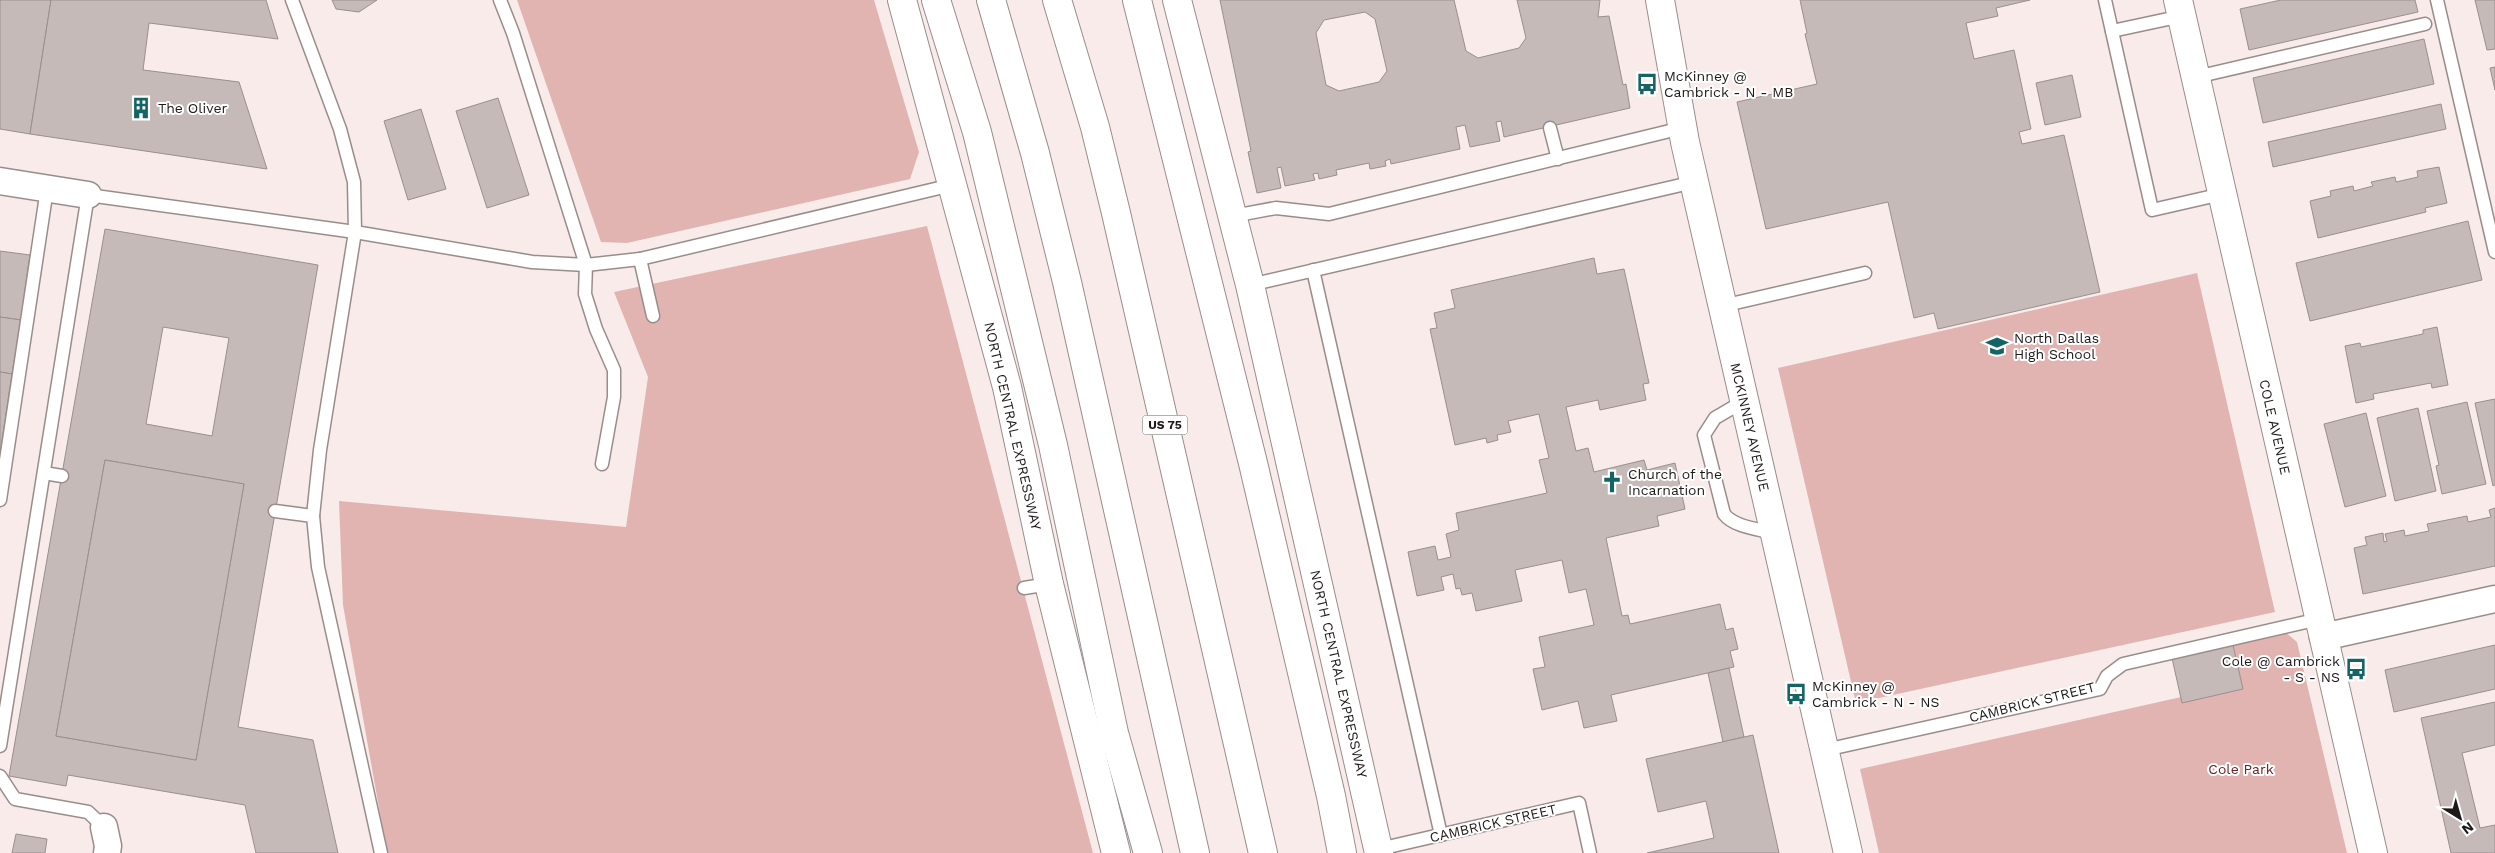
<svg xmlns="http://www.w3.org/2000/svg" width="2495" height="853" font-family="'Work Sans',sans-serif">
<rect width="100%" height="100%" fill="#f8ebea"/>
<!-- green -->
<g fill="#e1b4b1">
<path d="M 517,0 L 874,0 L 919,152 L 910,179 L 627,243 L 601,242 Z"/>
<path d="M 927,226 L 1093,853 L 387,853 L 343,605 L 339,501 L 626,527 L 648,377 L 614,292 Z"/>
<path d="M 2197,273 L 2275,612 L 1856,703 L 1778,368 Z"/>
<path d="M 2285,632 L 2297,642 L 2347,853 L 1879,853 L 1860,769 L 2239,684 L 2231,643 Z"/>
</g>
<!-- building -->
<g fill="#c6bab9" stroke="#9a8f8e" fill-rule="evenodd">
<path d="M 0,0 L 51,0 L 30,134 L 0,129 Z"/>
<path d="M 51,0 L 266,0 L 278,39 L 149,23 L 143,70 L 239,82 L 267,169 L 30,134 Z"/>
<path d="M 332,0 L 377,0 L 359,12 L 336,9 Z"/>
<path d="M 1220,0 L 1454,0 L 1466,51 L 1478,58 L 1519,48 L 1526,38 L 1517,0 L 1600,0 L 1598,17 L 1609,16 L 1623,85 L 1626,84 L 1630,108 L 1504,137 L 1501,121 L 1496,122 L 1500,141 L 1470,147 L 1465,125 L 1456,127 L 1460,149 L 1391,164 L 1390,159 L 1385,161 L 1386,166 L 1370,169 L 1369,163 L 1336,170 L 1337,175 L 1319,179 L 1318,173 L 1313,174 L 1315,180 L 1285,186 L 1281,167 L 1277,168 L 1281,188 L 1257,193 L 1248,152 L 1251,151 ZM 1365,12 L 1375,19 L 1387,71 L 1379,82 L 1339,91 L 1326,85 L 1316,33 L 1324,20 Z"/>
<path d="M 1800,0 L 2030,0 L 1996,8 L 1998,16 L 1966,23 L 1974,59 L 2014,50 L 2031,129 L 2019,132 L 2022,144 L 2064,135 L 2100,292 L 1938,329 L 1934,313 L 1914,318 L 1888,202 L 1766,229 L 1737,102 L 1817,84 L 1805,34 L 1807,33 Z"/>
<path d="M 2281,0 L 2415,0 L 2418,12 L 2249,50 L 2240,9 Z"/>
<path d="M 2475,0 L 2495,0 L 2495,49 L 2487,50 Z"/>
<path d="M 2424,39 L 2434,84 L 2263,123 L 2253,78 Z"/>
<path d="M 2495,67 L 2495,90 L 2490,68 Z"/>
<path d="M 2072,75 L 2081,117 L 2045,125 L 2036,83 Z"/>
<path d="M 498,98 L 529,195 L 487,208 L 456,111 Z"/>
<path d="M 2441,104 L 2446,129 L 2273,167 L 2268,142 Z"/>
<path d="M 421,109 L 446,189 L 408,200 L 384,121 Z"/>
<path d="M 2439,167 L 2447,203 L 2425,208 L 2426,212 L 2318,238 L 2310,201 L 2331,196 L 2330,191 L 2353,186 L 2354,191 L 2373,186 L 2371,182 L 2395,177 L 2396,182 L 2418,177 L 2417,171 Z"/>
<path d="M 2468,221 L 2482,280 L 2310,321 L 2296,263 Z"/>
<path d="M 105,229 L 318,265 L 238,727 L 313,740 L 338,853 L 256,853 L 245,805 L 68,775 L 66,786 L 9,776 ZM 163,327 L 229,338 L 212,436 L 146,424 ZM 105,460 L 244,484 L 196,760 L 56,736 Z"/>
<path d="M 0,251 L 30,255 L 21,320 L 0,317 Z"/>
<path d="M 1594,258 L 1597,274 L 1624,269 L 1649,383 L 1643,384 L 1646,400 L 1600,410 L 1598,400 L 1566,407 L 1576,451 L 1588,448 L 1594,472 L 1644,460 L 1647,470 L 1675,463 L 1685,509 L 1657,516 L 1659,526 L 1606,538 L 1622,616 L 1628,615 L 1630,624 L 1720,604 L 1726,630 L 1733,628 L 1738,649 L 1730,651 L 1734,667 L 1611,695 L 1617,721 L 1584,728 L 1578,701 L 1542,710 L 1533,669 L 1545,667 L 1539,637 L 1594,625 L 1586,589 L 1569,593 L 1562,560 L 1515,570 L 1522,601 L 1476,611 L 1472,593 L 1462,595 L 1460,588 L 1456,589 L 1453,574 L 1441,577 L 1444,590 L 1417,596 L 1408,552 L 1435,546 L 1438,560 L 1451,557 L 1446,534 L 1459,530 L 1456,513 L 1547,493 L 1539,460 L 1549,458 L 1539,414 L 1508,421 L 1511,432 L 1497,435 L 1498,440 L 1487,443 L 1486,438 L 1455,445 L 1430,329 L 1437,328 L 1434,313 L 1455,308 L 1451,290 Z"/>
<path d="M 0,317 L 21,320 L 12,374 L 0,372 Z"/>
<path d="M 2437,327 L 2448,385 L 2432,388 L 2431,383 L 2373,394 L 2374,399 L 2356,403 L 2345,346 L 2360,343 L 2361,347 L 2423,334 L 2423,330 Z"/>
<path d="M 0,372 L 12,374 L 0,455 Z"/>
<path d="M 2495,399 L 2495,485 L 2493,486 L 2475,403 Z"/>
<path d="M 2467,402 L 2486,484 L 2442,494 L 2436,466 L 2439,465 L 2427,411 Z"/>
<path d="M 2418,408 L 2436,491 L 2395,501 L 2377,418 Z"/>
<path d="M 2366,413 L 2386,496 L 2345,507 L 2324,424 Z"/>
<path d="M 105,460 L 244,484 L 196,760 L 56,736 Z"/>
<path d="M 2495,508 L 2495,566 L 2363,594 L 2354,548 L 2367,545 L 2365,537 L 2383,533 L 2384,542 L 2387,541 L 2385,534 L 2404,530 L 2405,536 L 2429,531 L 2427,524 L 2467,516 L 2468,522 L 2491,517 L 2489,510 Z"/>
<path d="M 2233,645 L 2243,689 L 2182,703 L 2172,658 Z"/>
<path d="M 2495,645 L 2495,689 L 2394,712 L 2385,670 Z"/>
<path d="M 1729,668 L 1744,737 L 1723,742 L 1708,673 Z"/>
<path d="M 2495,702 L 2495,745 L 2462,753 L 2480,828 L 2495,825 L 2495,853 L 2451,853 L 2421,718 Z"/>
<path d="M 1753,735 L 1779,853 L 1647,853 L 1714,838 L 1706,801 L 1658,812 L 1646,759 Z"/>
<path d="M 16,834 L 47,839 L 45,853 L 12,853 Z"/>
</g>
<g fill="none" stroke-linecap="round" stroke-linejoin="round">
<!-- lane casing -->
<g stroke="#998d8c" stroke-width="15">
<g id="lane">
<path d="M 292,0 L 340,129 L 354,182 L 355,232 L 532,262 L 586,265 L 640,259 L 952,185"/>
<path d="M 500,0 L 513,33 L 586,265 L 585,294 L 596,329 L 614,370 L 614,397 L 602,464"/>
<path d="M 2105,0 L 2152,210 L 2222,194"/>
<path d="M 2437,0 L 2495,252"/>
<path d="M 2112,31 L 2182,16"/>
<path d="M 2196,77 L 2425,24"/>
<path d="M 1550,128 L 1558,159"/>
<path d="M 1233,216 L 1276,208 L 1329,214 L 1682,128"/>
<path d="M 640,259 L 653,316"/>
<path d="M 1313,270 L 1441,835"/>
<path d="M 1250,285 L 1694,182"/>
<path d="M 1722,306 L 1865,273"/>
<path d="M 1744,401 L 1715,418 L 1704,435 L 1724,514 C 1734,527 1758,529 1773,533"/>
<path d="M 44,473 L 62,476"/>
<path d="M 0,500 L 47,189"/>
<path d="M 275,511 L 313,516"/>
<path d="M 1024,588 L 1049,584"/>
<path d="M 0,746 L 88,195 L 355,232 L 320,450 L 313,516 L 318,567 L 381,853"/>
<path d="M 1825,750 L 2100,689 L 2107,676 L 2123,664 L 2319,619"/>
<path d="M 0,776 L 15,799 L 88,812 L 104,827"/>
<path d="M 1379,849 L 1579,803 L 1590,853"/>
</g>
</g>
<!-- street casing -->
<g stroke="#998d8c" stroke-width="29">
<g id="street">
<path d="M 0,181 L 88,195"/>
<path d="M 2323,637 L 2495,599"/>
<path d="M 104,827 L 108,846 L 107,853"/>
</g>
</g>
<!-- secondary casing -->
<g stroke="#998d8c" stroke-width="30">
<g id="secondary">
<path d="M 902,0 L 1007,387 L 1049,584 L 1116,853"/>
<path d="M 1177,0 L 1250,285 L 1379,853"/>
<path d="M 1660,0 L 1685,142 L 1848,853"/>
<path d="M 2178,0 L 2373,853"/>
</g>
</g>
<!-- highway casing -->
<g stroke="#998d8c" stroke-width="30">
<g id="highway">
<path d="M 936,0 L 977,132 L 1053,445 L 1114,733 L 1148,853"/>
<path d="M 991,0 L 1035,153 L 1067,282 L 1195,853"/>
<path d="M 1057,0 L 1095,127 L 1116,213 L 1263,853"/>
<path d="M 1137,0 L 1253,463 L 1331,796 L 1342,853"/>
</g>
</g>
<!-- lane -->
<use href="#lane" stroke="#fff" stroke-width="12"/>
<!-- street -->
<use href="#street" stroke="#fff" stroke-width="26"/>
<!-- secondary -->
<use href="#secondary" stroke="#fff" stroke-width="28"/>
<!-- highway -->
<use href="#highway" stroke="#fff" stroke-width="28"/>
</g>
<!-- icons -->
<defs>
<g id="bus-bare" transform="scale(1.725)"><path d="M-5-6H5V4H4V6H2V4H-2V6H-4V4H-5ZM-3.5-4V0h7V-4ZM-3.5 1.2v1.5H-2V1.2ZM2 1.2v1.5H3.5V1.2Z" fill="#146465" stroke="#fff" stroke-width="2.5" paint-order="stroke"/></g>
<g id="building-bare" transform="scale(1.725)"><path d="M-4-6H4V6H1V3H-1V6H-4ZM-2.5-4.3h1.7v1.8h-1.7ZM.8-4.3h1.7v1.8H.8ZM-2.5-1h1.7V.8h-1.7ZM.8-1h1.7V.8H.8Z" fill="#146465" stroke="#fff" stroke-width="2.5" paint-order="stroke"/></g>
<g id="school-bare" transform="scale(1.725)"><path d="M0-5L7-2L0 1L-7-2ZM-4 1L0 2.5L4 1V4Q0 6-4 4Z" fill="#146465" stroke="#fff" stroke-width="2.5" paint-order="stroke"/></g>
<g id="church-bare" transform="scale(1.725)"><path d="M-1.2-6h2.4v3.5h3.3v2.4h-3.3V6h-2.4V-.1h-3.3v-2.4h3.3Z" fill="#146465" stroke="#fff" stroke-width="2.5" paint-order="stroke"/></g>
</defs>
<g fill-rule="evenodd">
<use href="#bus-bare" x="1647" y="84"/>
<use href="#building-bare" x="141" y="108"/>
<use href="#school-bare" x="1997" y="346"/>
<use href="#church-bare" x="1612" y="482"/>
<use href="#bus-bare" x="2356" y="669"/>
<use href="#bus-bare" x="1796" y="694"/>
</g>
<g text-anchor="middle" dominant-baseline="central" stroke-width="4" stroke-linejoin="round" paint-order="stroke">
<!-- shield labels -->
<rect fill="#fff" stroke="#625e5e" stroke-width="1" x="1142.5" y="415.5" width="45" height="19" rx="4"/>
<g font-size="12" font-weight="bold" fill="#1e1919">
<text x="1165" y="425">US 75</text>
</g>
<!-- poi labels -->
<g font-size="14" fill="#1e1919" stroke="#fff" text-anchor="start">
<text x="1664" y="76">McKinney @<tspan x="1664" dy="16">Cambrick - N - MB</tspan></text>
<text x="158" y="108">The Oliver</text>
<text x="2014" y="338">North Dallas<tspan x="2014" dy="16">High School</tspan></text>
<text x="1628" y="474">Church of the<tspan x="1628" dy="16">Incarnation</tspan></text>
<text x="2340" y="661" text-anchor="end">Cole @ Cambrick<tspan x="2340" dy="16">- S - NS</tspan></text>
<text x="1812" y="686">McKinney @<tspan x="1812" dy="16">Cambrick - N - NS</tspan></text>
</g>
<!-- street labels -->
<g font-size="14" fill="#1e1919" stroke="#fff">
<text transform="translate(1013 426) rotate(77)">NORTH CENTRAL EXPRESSWAY</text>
<text transform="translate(1750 427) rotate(77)">MCKINNEY AVENUE</text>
<text transform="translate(2275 427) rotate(77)">COLE AVENUE</text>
<text transform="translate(1339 674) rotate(77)">NORTH CENTRAL EXPRESSWAY</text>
<text transform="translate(2032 702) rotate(-14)">CAMBRICK STREET</text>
<text transform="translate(1493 823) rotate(-13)">CAMBRICK STREET</text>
</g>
<!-- park labels -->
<g font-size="14" fill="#642527" stroke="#fff">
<text x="2241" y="769">Cole Park</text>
</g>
</g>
<!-- north arrow -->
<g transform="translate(2460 818) rotate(143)" stroke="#ffffff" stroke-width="4" paint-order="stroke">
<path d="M0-4L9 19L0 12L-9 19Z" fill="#1e1919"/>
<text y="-8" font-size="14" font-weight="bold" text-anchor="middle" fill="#1e1919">N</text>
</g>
</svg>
